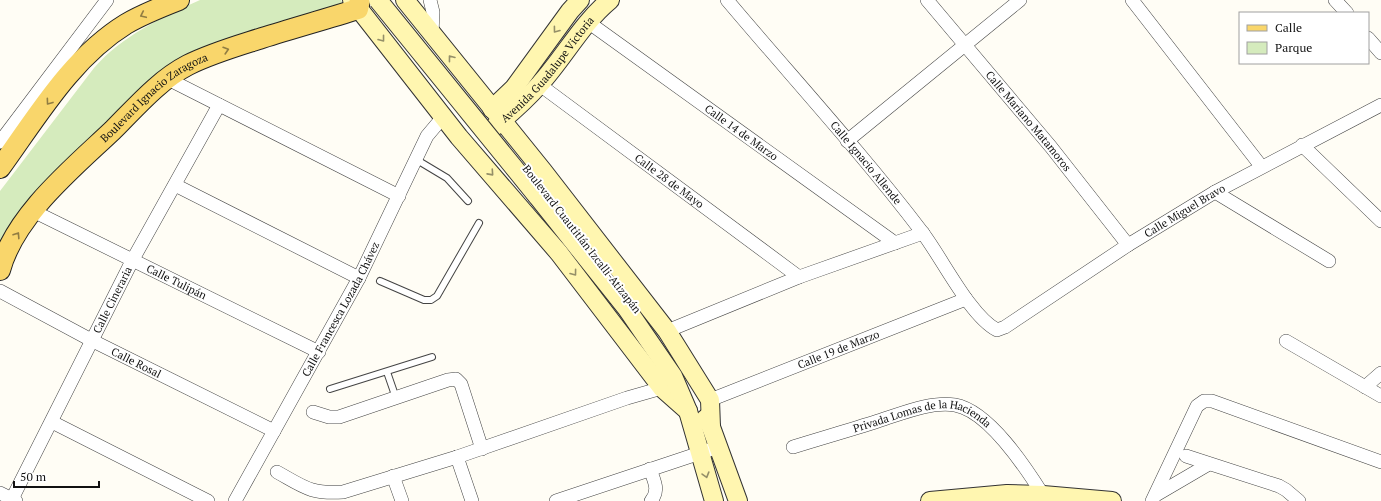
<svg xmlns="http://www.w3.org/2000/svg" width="1381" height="501" font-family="'PT Serif',serif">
<rect width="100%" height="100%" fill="#fffdf5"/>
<!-- green -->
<path fill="#d5ebbd" d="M 200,0 L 341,0 L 342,2 L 338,8 L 169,72 L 0,254 L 0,191 L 94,68 C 122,36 162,17 200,0 Z"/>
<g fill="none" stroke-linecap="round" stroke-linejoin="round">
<!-- lane casing -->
<g stroke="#444" stroke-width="8">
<g id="lane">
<path d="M 417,160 L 447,178 L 468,201"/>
<path d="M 380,281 L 424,300 L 431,300 L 437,296 L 479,223"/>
<path d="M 387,372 L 396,398"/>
<path d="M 330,389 L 432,357"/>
</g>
</g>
<!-- street casing -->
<g stroke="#444" stroke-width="14">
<g id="street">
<path d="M 430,0 L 433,12 L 432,34"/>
<path id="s1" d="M 727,0 C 792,77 861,152 922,232 C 942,258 970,316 997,330 L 1005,327 L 1128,245 L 1215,192 L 1381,105"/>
<path id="s2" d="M 927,0 L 1051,147 L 1128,245"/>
<path d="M 1132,0 L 1261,166"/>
<path d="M 1335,0 L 1347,13"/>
<path id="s3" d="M 588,22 L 895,243"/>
<path d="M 1368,38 L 1381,53"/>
<path d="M 166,78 L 399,196"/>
<path id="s4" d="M 540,85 L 799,277"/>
<path d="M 847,141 L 1020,0"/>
<path d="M 0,142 L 107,0"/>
<path d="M 1302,145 L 1381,221"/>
<path d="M 175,185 L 359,278"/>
<path d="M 1215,192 L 1329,261"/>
<path id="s5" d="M 33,211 L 319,352"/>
<path id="s6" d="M 0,291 L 93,341 L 274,431"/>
<path d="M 667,331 L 799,277 L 923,233"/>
<path d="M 1286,341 L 1381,396"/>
<path d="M 1365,387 L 1381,373"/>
<path id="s7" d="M 710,400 L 966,299"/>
<path d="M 313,412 L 329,417 L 339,417 L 448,380 L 456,379 L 461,384 L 482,449"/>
<path d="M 52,422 L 208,501"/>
<path id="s8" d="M 793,447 C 822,438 850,430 878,421 C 901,414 930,401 955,405 C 989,411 1026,468 1043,495"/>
<path d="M 1186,456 L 1279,486 L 1286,490 L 1299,501"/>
<path d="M 457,457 L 472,501"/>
<path d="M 650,469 C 654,481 660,490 651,501"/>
<path d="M 277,472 C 304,487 310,494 343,492 L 457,457 L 627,398 L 662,388"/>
<path d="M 393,476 L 402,501"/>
<path d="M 0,493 L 16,501"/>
<path d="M 1156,495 L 1209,464"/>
<path id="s9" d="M 12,499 L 132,261 L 219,105"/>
<path id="s10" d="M 235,501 L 359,278 L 427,136 L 443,117"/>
<path d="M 556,501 L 709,450"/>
<path d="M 1152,501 L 1197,406 L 1204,401 L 1212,401 L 1381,462"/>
</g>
</g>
<!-- secondary casing -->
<g stroke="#333" stroke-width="20">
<g id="secondary">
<path d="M 352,0 L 459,137 L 559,253 L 662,388 L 688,411"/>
<path d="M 405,0 L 543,171 L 667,331 L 710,400 L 711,427"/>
<path d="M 492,109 L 514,88 L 570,11 L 580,0"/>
<path id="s11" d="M 494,127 C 510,114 525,101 539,85 C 564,58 581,24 610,0"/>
<path d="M 537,196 L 627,309 L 673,376 L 688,411 L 714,501"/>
<path d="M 706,418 L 711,427 L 738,501"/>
<path d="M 930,501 L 1007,494 L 1043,495 L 1112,501"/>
</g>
</g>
<!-- primary casing -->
<g stroke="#222" stroke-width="22">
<g id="primary">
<path d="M 0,168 C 37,117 71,58 126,24 C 143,14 161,7 179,0"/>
<path id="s12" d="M 0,270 C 15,215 73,168 113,130 C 136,107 159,80 188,65 C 212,53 237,46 262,38 C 294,28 326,19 358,9 L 360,0"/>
</g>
</g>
<!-- lane -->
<use href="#lane" stroke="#fff" stroke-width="6"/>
<!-- street -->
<use href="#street" stroke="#fff" stroke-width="13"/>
<!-- secondary -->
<use href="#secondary" stroke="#fff6b0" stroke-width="18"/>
<!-- primary -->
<use href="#primary" stroke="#f9d66b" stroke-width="20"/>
<!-- secondary-bridge casing -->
<g stroke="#333" stroke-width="20" stroke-linecap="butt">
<path id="secondary-bridge" d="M 378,0 L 537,196"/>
</g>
<!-- secondary-bridge -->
<use href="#secondary-bridge" stroke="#fff6b0" stroke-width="18"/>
</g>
<!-- one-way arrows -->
<defs><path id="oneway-chevron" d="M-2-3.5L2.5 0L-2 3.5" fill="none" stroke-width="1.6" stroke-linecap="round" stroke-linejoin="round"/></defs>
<g stroke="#917d42">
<use href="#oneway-chevron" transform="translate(143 15) rotate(155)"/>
<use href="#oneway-chevron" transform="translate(226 50) rotate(-17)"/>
<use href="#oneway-chevron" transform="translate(49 102) rotate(126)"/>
<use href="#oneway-chevron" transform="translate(17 235) rotate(-57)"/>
</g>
<g stroke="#948f68">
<use href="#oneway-chevron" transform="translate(556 30) rotate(127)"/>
<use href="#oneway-chevron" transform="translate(382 39) rotate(52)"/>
<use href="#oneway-chevron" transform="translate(451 58) rotate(-128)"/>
<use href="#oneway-chevron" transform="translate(491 173) rotate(48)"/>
<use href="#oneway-chevron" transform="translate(574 273) rotate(53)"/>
<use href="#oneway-chevron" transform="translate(706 475) rotate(74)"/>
</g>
<g text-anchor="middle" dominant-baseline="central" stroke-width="4" stroke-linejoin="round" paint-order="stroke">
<!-- street labels -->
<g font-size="11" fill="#111" stroke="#fff">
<text stroke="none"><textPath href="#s11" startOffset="79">Avenida Guadalupe Victoria</textPath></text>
<text stroke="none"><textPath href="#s12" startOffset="235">Boulevard Ignacio Zaragoza</textPath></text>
<text stroke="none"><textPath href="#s2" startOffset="158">Calle Mariano Matamoros</textPath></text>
<text stroke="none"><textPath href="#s3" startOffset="189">Calle 14 de Marzo</textPath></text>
<text stroke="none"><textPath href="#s1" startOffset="214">Calle Ignacio Allende</textPath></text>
<text stroke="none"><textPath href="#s4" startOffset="161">Calle 28 de Mayo</textPath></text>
<text stroke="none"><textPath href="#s1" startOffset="650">Calle Miguel Bravo</textPath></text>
<text transform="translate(582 239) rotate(52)">Boulevard Cuautitlán Izcalli-Atizapán</text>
<text stroke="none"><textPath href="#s5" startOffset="160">Calle Tulipán</textPath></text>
<text stroke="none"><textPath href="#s9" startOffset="223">Calle Cineraria</textPath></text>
<text stroke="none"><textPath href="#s10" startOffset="219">Calle Francesca Lozada Chávez</textPath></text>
<text stroke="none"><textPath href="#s7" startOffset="138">Calle 19 de Marzo</textPath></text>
<text stroke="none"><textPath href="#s6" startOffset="154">Calle Rosal</textPath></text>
<text stroke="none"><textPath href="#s8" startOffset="136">Privada Lomas de la Hacienda</textPath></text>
</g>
</g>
<!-- legend -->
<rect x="1239" y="12" width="130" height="52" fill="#ffffff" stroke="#a0a0a0"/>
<rect x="1247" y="25" width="20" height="6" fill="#f9d66b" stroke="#a0a0a0"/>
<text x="1275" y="32" font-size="12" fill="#111111">Calle</text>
<rect x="1247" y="42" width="20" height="12" fill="#d5ebbd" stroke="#a0a0a0"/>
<text x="1275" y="52" font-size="12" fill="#111111">Parque</text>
<!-- scale -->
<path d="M14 481v6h85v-6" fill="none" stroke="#111111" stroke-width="2"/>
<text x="20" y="481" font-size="12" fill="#111111" stroke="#ffffff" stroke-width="3" paint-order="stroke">50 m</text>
</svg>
